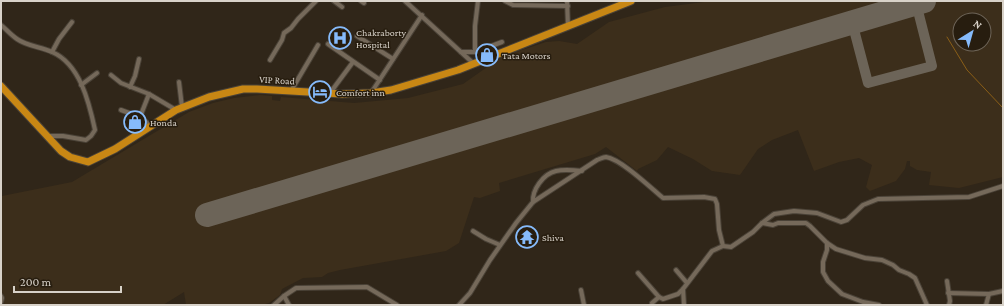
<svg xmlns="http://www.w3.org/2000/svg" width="1004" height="306" font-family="'Crimson Pro',serif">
<rect width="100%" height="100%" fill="#302619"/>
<!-- built -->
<path fill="#3c2e1b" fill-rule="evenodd" d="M 712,1 L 1003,1 L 1003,177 L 959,188 L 929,185 L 931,172 L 917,170 L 910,166 L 910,161 L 907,161 L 905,169 L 896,181 L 870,191 L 866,187 L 872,165 L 859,158 L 839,162 L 814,171 L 798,130 L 772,140 L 758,149 L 740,175 L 712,171 L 693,159 L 668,147 L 657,160 L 638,169 L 637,171 L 606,147 L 595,154 L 499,183 L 500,191 L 480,198 L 474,197 L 459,243 L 446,251 L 340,270 L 328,273 L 322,277 L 303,278 L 282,289 L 280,295 L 269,303 L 262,305 L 186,305 L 184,292 L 163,305 L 9,305 L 3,303 L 4,296 L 1,294 L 1,197 L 2,196 L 72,182 L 189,112 L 213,103 L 234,98 L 260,95 L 272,96 L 272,100 L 280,101 L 281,97 L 354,103 L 408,98 L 463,84 L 500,58 L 519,51 L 546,42 L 559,41 L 577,44 L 609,22 L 665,7 ZM 960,20 L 984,20 L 984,44 L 960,44 Z"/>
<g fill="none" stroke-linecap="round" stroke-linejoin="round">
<!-- stream -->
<path stroke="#8b5f17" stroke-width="1" d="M 947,37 L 967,70 L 1003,108"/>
<!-- taxiway -->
<path stroke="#6c6458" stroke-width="10" d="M 852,22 L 868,83 L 932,66 L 916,3"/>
<!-- runway -->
<path stroke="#6c6458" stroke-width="24" d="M 207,215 L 924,1"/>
<!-- street casing -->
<g stroke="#4a4237" stroke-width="6">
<g id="street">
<path d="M 334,1 L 342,7"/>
<path d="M 361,1 L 364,3"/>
<path d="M 405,1 L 473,63"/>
<path d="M 505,1 L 513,5 L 568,6"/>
<path d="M 567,1 L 568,26"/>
<path d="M 1,25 C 6,29 11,35 17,39 C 27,46 41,47 52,52 C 80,64 89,102 95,130 L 91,136 L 86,140 L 63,136 L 47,136"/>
<path d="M 357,36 L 393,59"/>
<path d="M 328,44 L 380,80"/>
<path d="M 52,52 L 59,39 L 72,22"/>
<path d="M 461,52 L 475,52 L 502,42"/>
<path d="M 475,52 L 475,26 L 478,1"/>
<path d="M 270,60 L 282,40 L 284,33 L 291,28 L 298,19 L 316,1"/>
<path d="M 111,75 L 121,83 L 149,94 L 176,110"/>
<path d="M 179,82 L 182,107"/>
<path d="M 81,85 L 97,73"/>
<path d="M 130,87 L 135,76 L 139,59"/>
<path d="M 291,91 L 318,45"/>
<path d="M 330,93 L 353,62"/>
<path d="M 371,93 L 422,15"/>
<path d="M 121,110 L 140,117 L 151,126"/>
<path d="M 140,117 L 149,94"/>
<path d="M 533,202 C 532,190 543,174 556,171 C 564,169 573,170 582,171"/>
<path d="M 762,223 L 773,225 L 778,223 L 806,223 L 810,226 L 827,243 L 836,249 L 865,258 L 882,260 L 893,265 L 899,270 L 909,274 L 915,278 L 927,305"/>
<path d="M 473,231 L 486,239 L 500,245"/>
<path d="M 827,243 L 827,250 L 823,262 L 823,272 L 828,281 L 842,294 L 863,302 L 879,305"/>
<path d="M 676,270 L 687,283"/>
<path d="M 638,273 L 659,297 L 663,299 L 678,294 L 683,289"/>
<path d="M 947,281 L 950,301 L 949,305"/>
<path d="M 581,290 L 584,305"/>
<path d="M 948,293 L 989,294"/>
<path d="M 1,296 L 2,298 L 1,302"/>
<path d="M 284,296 L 289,305"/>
<path d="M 652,303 L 659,297"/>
<path d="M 274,305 L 284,296 L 296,288 L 367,287 L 397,305"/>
<path d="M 459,305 L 470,293 L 490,260 L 516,223 L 533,202 L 597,160 C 600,159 603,157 606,157 C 621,159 651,188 663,198 L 704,197 L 715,199 L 717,204 L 719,230 L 723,246 L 731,247 L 753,232 L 762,223 L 774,214 L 794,211 L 817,213 L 841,222 L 847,220 L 863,205 L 878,199 L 969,197 L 1003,186"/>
<path d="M 684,305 L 683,289 L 712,251 L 723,246"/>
<path d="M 986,305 L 989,294 L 1003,291"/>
</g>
</g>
<!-- highway casing -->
<g stroke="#4a4237" stroke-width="9">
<path id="highway" d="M 1,86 L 61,151 L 70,157 L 88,162 L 115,149 L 176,110 L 209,97 L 243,89 L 257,89 L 342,94 L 371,93 L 391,90 L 458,70 L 631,1"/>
</g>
<!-- street -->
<use href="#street" stroke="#75695a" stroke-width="4"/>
<!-- highway -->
<use href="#highway" stroke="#c88714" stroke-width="7"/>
</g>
<!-- icons -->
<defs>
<g id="hospital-ring" transform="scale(1.15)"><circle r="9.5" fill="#271d0f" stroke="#86bbfb" stroke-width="1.5"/><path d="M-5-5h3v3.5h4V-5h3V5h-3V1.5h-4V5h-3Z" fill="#86bbfb"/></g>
<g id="shop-ring" transform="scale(1.15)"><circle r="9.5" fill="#271d0f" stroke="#86bbfb" stroke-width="1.5"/><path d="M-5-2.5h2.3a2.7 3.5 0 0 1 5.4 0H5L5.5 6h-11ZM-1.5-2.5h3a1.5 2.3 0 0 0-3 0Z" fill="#86bbfb"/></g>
<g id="hotel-ring" transform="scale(1.15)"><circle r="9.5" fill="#271d0f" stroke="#86bbfb" stroke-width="1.5"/><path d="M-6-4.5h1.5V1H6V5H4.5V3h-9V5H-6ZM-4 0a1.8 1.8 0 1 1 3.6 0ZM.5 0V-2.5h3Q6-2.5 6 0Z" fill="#86bbfb"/></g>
<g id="temple-ring" transform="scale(1.15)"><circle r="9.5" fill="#271d0f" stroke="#86bbfb" stroke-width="1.5"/><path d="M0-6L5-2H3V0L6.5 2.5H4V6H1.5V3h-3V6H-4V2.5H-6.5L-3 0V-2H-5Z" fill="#86bbfb"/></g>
</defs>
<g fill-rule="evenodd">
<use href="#hospital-ring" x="340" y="38"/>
<use href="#shop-ring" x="487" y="55"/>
<use href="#hotel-ring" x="320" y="92"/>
<use href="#shop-ring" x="135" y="122"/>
<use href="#temple-ring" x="527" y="237"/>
</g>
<g text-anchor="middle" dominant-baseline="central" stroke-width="3" stroke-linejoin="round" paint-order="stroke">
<!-- poi labels -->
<g font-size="10" fill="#d8d2c9" stroke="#271d0f" text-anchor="start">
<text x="356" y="32">Chakraborty<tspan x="356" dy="12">Hospital</tspan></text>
<text x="502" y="55">Tata Motors</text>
<text x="336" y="92">Comfort inn</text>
<text x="150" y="122">Honda</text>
<text x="542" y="237">Shiva</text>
</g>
<!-- street labels -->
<g font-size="10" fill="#d8d2c9" stroke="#271d0f">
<text transform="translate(277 80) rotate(3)">VIP Road</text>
</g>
</g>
<!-- border -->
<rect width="1004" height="306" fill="none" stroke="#d8d2c9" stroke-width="4"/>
<!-- north arrow -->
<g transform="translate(972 32) rotate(37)"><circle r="19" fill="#271d0f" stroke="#6e6559"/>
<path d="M0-3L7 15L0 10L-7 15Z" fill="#86bbfb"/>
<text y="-6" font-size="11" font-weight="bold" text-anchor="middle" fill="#d8d2c9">N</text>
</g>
<!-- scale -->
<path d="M14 286v6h107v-6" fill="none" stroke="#d8d2c9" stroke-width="2"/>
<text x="20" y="286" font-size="12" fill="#d8d2c9" stroke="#271d0f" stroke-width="3" paint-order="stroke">200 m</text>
</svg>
